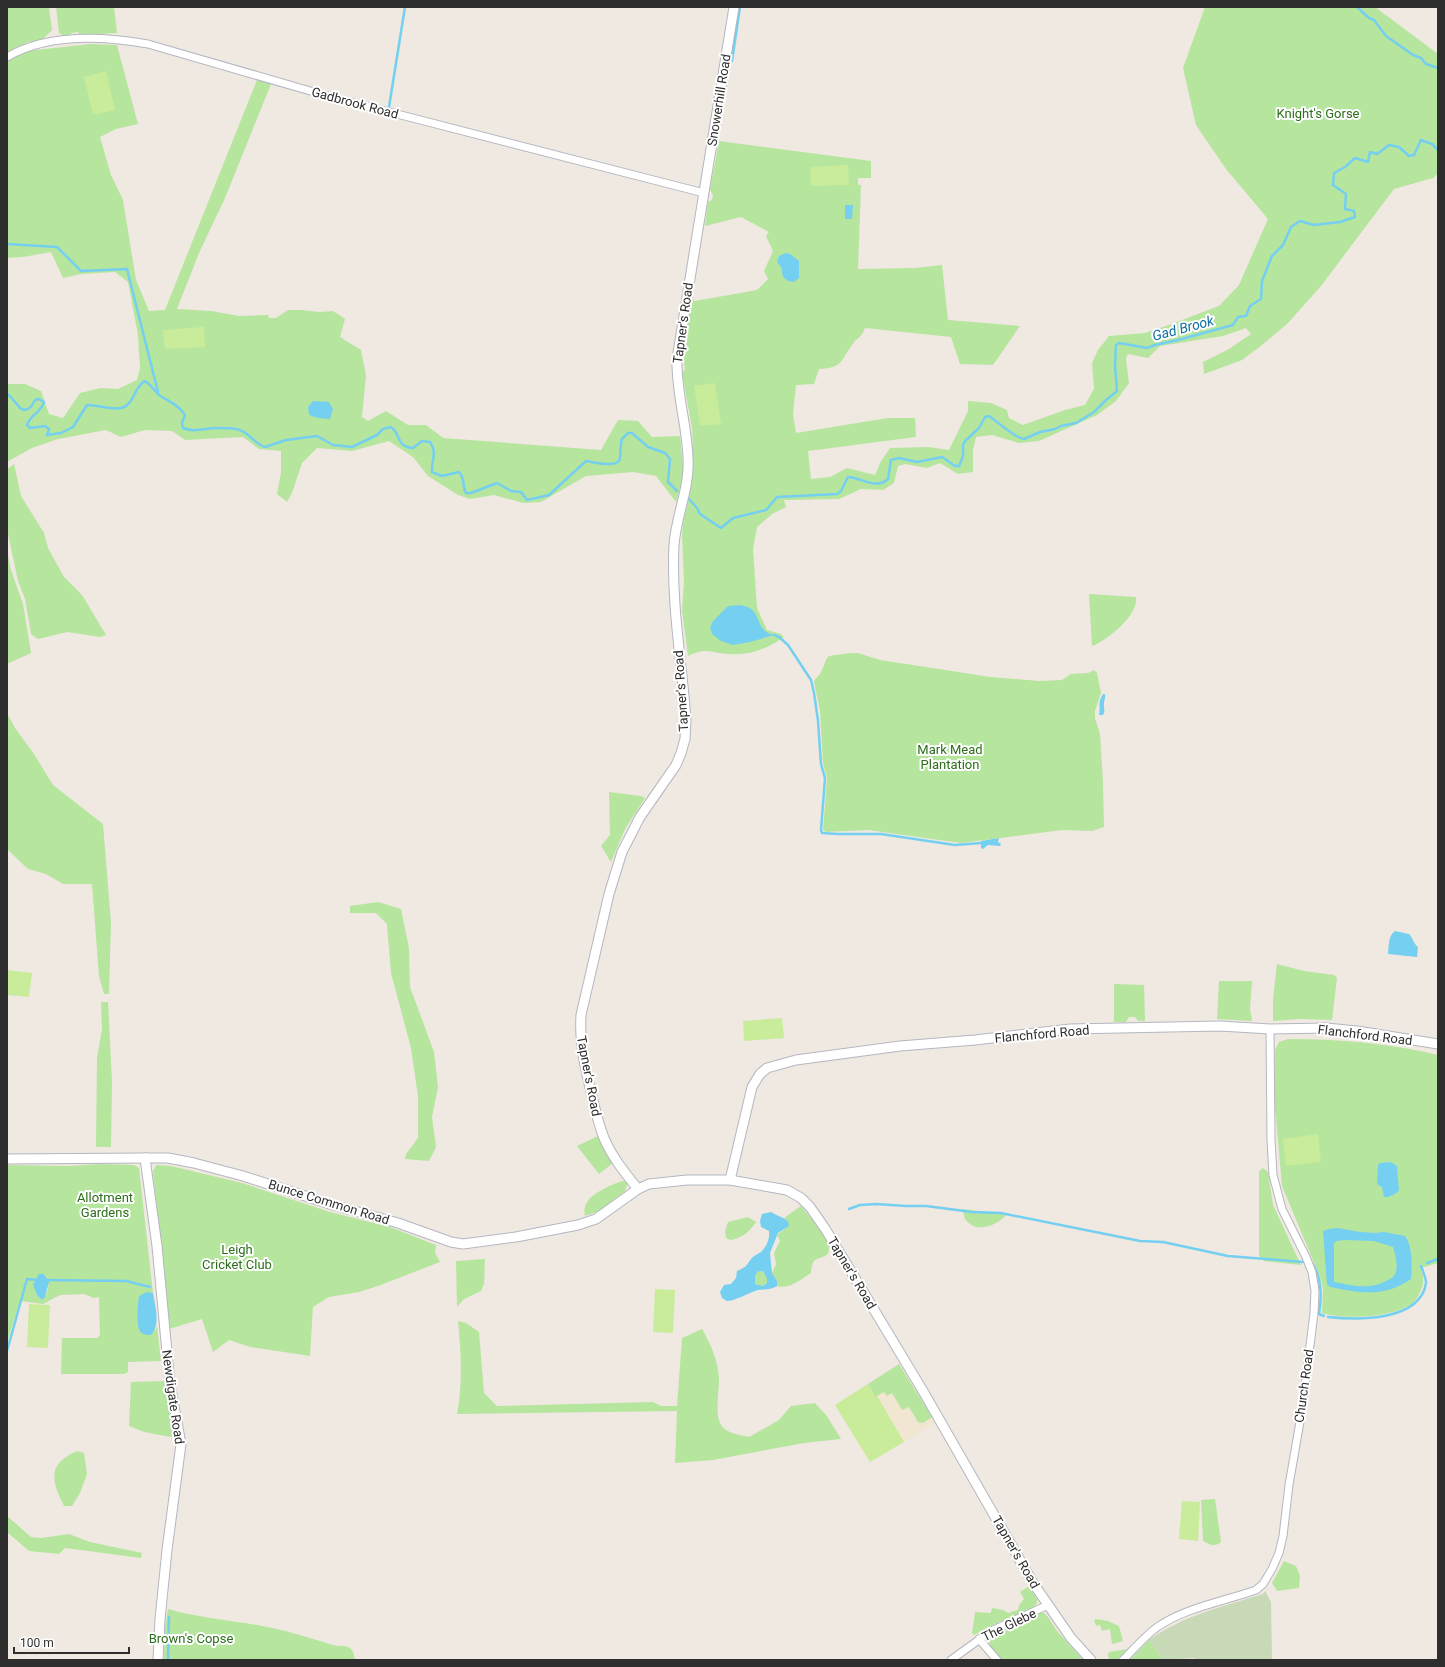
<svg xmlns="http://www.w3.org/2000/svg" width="1445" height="1667" font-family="Roboto,sans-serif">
<rect width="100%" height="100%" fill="#efe9e1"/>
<!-- education -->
<path fill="#f0e6d1" d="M 899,1364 L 936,1423 L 870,1462 L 835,1405 Z"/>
<!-- green -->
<g fill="#b6e59e" fill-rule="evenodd">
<path d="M 7,7 L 49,7 L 52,30 L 42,40 L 28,42 L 7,53 Z"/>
<path d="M 56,7 L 114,7 L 117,33 L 80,35 L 78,32 L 72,33 L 69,35 L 62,35 L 59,33 Z"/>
<path d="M 1205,7 L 1375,7 L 1438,54 L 1438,173 L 1433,178 L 1394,189 L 1321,286 L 1287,324 L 1262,345 L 1242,360 L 1204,374 L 1203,362 L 1229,349 L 1251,334 L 1246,328 L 1223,336 L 1160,346 L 1148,358 L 1128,354 L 1126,358 L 1129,383 L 1116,401 L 1097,415 L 1039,441 L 1019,443 L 992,435 L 976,437 L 973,450 L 973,472 L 958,474 L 940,463 L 927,468 L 905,464 L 898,466 L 894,483 L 883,490 L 861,489 L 839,499 L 784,500 L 786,507 L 772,514 L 757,527 L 753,549 L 757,608 L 767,630 L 781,634 L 784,637 C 767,649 749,656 728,654 C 709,653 708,647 688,656 L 682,610 L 684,583 L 682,534 L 683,524 L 692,483 L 693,447 L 692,428 L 682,372 L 685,370 L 684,360 L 683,358 L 689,311 L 692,308 L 692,299 L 695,301 L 757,290 L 768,279 L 764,271 L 773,251 L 766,236 L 769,232 L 741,217 L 705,226 L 708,202 L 712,200 L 713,195 L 710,190 L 719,141 L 871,161 L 871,178 L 858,178 L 858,185 L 861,185 L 858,269 L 915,268 L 942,265 L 948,320 L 1020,326 L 993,365 L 960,364 L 951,337 L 865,328 C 860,340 858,336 852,345 C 840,361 843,368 819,369 L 814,384 L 796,385 L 793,414 L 796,433 L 888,418 L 915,418 L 916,437 L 808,451 L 811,479 L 830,477 L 847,468 L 875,475 L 881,461 L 890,448 L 928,447 L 949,450 L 968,411 L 968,401 L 991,403 L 1007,410 L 1009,418 L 1023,425 L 1065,410 L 1085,405 L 1094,389 L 1092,363 L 1098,350 L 1109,336 L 1145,333 L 1169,325 L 1219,306 L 1239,285 L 1268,219 L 1226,169 L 1196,125 L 1183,68 Z"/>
<path d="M 90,44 L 117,45 L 138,124 L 116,129 L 100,137 L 111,175 L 123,200 L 136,280 L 149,311 L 165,310 L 257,80 L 271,84 L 225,198 L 199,253 L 177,309 L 211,311 L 239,316 L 268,315 L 269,318 L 276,318 L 288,310 L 302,310 L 319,312 L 333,311 L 345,319 L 340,337 L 361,350 L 366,375 L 362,417 L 368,421 L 386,411 L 408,425 L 426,425 L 443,438 L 601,450 L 618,420 L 638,421 L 652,437 L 680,436 L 684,475 L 676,502 L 656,476 L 633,472 L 586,476 L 541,502 L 523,503 L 494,495 L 470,499 L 458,495 L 428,476 L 413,457 L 389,441 L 352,451 L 317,448 L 302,463 L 292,493 L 287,502 L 277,494 L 281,473 L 281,451 L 259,449 L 243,437 L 185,440 L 172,431 L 145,430 L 121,437 L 106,430 L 58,439 L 32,448 L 7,462 L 7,384 L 25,384 L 41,391 L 49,414 L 63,418 L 80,393 L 101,388 L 118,389 L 137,380 L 140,368 L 138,335 L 128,282 L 115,272 L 81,274 L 63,278 L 51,252 L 23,257 L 7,258 L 7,61 L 28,51 L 36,50 Z"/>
<path d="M 14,464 L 21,496 L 44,533 L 48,548 L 64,577 L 82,595 L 106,635 L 100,637 L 67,632 L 38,639 L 31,634 L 25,599 L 18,581 L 8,534 L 7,469 Z"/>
<path d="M 7,550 L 11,570 L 23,604 L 31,653 L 7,664 Z"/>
<path d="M 1089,594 L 1136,597 C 1136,600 1136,604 1135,606 C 1130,621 1106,641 1092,646 Z"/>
<path d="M 850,653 L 858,653 L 880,660 L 939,669 L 990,677 L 1039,681 L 1062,680 L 1071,674 L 1088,673 L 1094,670 L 1097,673 L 1101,693 L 1095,711 L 1095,718 L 1100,734 L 1103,783 L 1104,827 L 1092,831 L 1062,830 L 961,843 L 868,830 L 826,832 L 823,830 L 827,778 L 823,764 L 820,711 L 814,682 C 816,677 818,677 820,674 C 824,668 824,661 829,656 Z"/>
<path d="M 7,713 L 15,728 L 34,754 L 53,785 L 103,824 L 111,923 L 109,994 L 104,994 L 99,976 L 92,884 L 63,884 L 46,874 L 28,869 L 7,849 Z"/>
<path d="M 609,792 L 641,796 L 645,798 L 625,829 L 611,862 L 601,846 L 610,835 Z"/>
<path d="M 378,902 L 401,909 L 409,948 L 410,987 L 434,1052 L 438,1087 L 432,1117 L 436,1147 L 429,1161 L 405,1159 L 406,1154 L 418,1138 L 418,1097 L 411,1048 L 391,973 L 387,924 L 376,913 L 350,913 L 350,906 Z"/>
<path d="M 1277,964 L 1304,971 L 1334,975 L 1337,978 L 1332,1020 L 1299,1019 L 1273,1021 L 1273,999 Z"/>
<path d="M 1219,981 L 1252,981 L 1250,1009 L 1252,1021 L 1217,1019 Z"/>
<path d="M 1114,984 L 1144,985 L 1145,1021 L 1138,1021 L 1135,1017 L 1129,1017 L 1126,1022 L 1114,1022 Z"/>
<path d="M 101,1002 L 108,1002 L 112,1082 L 111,1147 L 96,1147 L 97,1058 L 102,1029 Z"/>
<path d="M 1288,1039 C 1339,1039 1388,1043 1438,1055 L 1438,1263 L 1421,1268 C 1422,1273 1424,1279 1423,1283 C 1422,1289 1418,1298 1414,1302 C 1396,1318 1343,1320 1322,1313 L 1323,1288 L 1320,1277 L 1282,1186 L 1275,1107 L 1275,1050 L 1279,1042 Z"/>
<path d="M 598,1136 L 613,1163 L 599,1174 L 577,1146 Z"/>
<path d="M 101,1164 L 134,1165 L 139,1168 L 153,1293 L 146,1292 L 155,1331 L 157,1326 L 161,1361 L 128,1362 L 128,1372 L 124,1374 L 61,1374 L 62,1338 L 97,1338 L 100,1335 L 99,1297 L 94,1298 L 84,1294 L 60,1295 L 43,1304 L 20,1301 L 7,1343 L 7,1165 L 67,1166 ZM 44,1274 C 51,1281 49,1293 42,1300 L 37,1295 L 34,1283 Z"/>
<path d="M 156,1165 L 171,1166 L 242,1183 L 330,1212 L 390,1227 L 436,1245 L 435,1253 L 440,1262 L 378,1286 L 359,1292 L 329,1297 L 313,1307 L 310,1356 L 250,1347 L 229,1340 L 213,1352 L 202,1319 L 169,1329 L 153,1171 Z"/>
<path d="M 1263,1168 L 1268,1172 L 1273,1205 L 1301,1265 L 1264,1261 L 1259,1256 L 1259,1171 Z"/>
<path d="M 623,1181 L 628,1182 L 625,1191 L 599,1211 L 585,1216 C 584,1211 584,1206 588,1201 C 593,1193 614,1183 623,1181 Z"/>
<path d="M 801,1206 L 814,1222 L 830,1244 L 828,1254 C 817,1262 813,1254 811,1273 C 801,1279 789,1290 777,1286 L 777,1281 L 772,1273 L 776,1264 L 774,1253 L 780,1241 L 777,1235 L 785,1229 L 788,1221 L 784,1218 Z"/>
<path d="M 962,1209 L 1007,1214 C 998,1225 976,1235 965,1219 C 964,1216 963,1212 962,1209 Z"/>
<path d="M 748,1217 L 756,1222 C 749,1232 744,1237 731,1240 L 726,1238 L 725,1231 L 728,1222 Z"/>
<path d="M 485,1259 L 484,1284 L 481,1291 L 464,1299 L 457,1307 L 456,1261 Z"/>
<path d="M 763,1271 L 767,1279 L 767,1283 L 763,1286 L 755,1284 L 755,1277 L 757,1272 Z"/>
<path d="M 458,1321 L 466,1323 L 479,1332 L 484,1393 L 497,1406 L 653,1402 L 661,1406 L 677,1406 L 682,1338 L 702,1329 C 711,1345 718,1360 719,1379 C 719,1391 715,1412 720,1423 C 724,1433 740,1435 749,1437 L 779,1420 L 791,1406 L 815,1403 L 827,1416 L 841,1439 L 804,1443 L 713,1460 L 675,1463 L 677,1411 L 457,1414 C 463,1384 461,1351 458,1321 Z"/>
<path d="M 899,1364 L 932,1417 L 923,1423 L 918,1422 L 909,1407 L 902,1410 L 892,1393 L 887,1396 L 884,1392 L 875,1397 L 868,1384 Z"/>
<path d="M 164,1381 L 176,1438 L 144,1432 L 129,1426 L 131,1382 Z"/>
<path d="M 77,1451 L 84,1453 L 87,1474 L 80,1493 L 72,1506 L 64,1506 C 51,1480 47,1464 77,1451 Z"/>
<path d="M 1215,1499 L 1221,1542 C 1216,1547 1209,1545 1203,1541 L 1201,1500 Z"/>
<path d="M 7,1516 L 31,1537 L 41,1538 L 69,1534 L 90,1542 L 142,1553 L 141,1558 L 65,1548 L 59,1554 L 29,1551 L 7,1532 Z"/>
<path d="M 1284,1561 L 1296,1566 L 1300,1576 L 1299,1588 L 1277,1591 L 1272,1583 Z"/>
<path d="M 1029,1586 L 1037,1599 L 1037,1603 L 1034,1607 L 995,1624 L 974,1635 L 972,1633 L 975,1612 L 991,1613 L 992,1608 L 1003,1610 L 1008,1613 L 1018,1610 L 1019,1605 L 1024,1599 L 1020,1592 Z"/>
<path d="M 168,1609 C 199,1618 230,1620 262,1626 C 286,1630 310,1638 333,1645 C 339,1647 346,1644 351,1649 C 354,1652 354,1656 355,1660 L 164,1660 L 165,1627 Z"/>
<path d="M 1040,1613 L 1044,1613 L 1048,1617 L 1057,1631 L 1083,1660 L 1002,1660 C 994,1651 983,1645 994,1633 Z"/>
<path d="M 1096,1619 L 1108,1621 L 1119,1626 L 1123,1641 L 1112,1644 L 1110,1629 L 1102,1631 L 1100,1625 L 1096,1626 L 1094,1620 Z"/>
<path d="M 1149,1640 L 1163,1660 L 1130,1660 Z"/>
<path d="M 1127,1649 L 1117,1660 L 1109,1660 L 1108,1654 L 1109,1652 Z"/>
</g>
<!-- cemetery -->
<path fill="#c8d9b8" d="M 1265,1591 L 1271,1602 L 1272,1660 L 1195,1660 L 1195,1658 L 1163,1660 L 1149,1640 C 1182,1616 1224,1606 1263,1594 Z"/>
<!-- pitch -->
<g fill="#c9ec9a">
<path d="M 106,71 L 115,110 L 93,115 L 84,77 Z"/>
<path d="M 848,165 L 849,185 L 811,186 L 810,167 Z"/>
<path d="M 204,327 L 205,347 L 165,349 L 163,330 Z"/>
<path d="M 715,383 L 721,424 L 700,426 L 694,386 Z"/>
<path d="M 7,970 L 32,973 L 29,997 L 7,995 Z"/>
<path d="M 782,1018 L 784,1038 L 744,1041 L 743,1021 Z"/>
<path d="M 1318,1134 L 1321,1162 L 1286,1166 L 1283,1139 Z"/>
<path d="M 655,1289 L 675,1290 L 673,1333 L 653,1332 Z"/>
<path d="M 29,1304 L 50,1305 L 48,1348 L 27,1347 Z"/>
<path d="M 868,1384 L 875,1396 L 877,1396 L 904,1442 L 870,1462 L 835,1405 Z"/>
<path d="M 1182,1501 L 1200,1502 L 1198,1541 L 1179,1539 Z"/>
</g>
<!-- water -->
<g fill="#75cff0" fill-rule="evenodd">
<path d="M 845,205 L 853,205 L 852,219 L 845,219 Z"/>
<path d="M 786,253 L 790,254 L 799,261 L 799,278 L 794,282 L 788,281 L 783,277 L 781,267 L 777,262 L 779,256 Z"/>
<path d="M 313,401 L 329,402 L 333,409 L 330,419 L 318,418 L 309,415 L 308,407 Z"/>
<path d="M 740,605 C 760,608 755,621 765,631 C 767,633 771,634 774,635 L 750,642 L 733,645 L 721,641 L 712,634 L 710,628 L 713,621 L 728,606 Z"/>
<path d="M 1103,694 L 1105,694 C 1106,697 1104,700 1104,703 C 1103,708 1106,710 1103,715 L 1099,715 C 1101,707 1097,703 1103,694 Z"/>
<path d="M 999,838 L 998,842 L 1001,844 L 1000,846 L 988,845 L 983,849 L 981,848 L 981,841 Z"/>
<path d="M 1395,931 L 1409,934 C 1413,938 1413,943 1418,947 L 1417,957 L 1388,954 C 1389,946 1388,936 1395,931 Z"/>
<path d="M 1391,1162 L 1397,1166 L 1399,1190 C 1396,1194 1389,1198 1384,1197 L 1382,1187 L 1378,1185 L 1377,1183 L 1378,1165 L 1380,1163 Z"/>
<path d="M 771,1212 C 777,1216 783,1217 788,1221 L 789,1226 L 778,1233 L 770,1253 L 772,1273 L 777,1281 L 777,1286 C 771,1290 765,1289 758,1290 C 748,1293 735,1301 727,1301 L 722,1298 L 720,1292 L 724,1285 L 731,1284 L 736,1278 L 737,1271 C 748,1266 745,1267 751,1259 C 754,1255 759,1254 762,1251 C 767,1246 770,1238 769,1231 L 761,1227 L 760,1221 L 762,1214 ZM 763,1271 L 767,1279 L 767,1283 L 763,1286 L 755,1284 L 755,1277 L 757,1272 Z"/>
<path d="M 1338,1228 L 1360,1232 L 1375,1233 L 1384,1232 L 1405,1236 C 1413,1247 1412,1266 1411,1279 C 1383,1298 1361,1293 1330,1287 L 1327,1284 L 1323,1231 L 1329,1229 ZM 1344,1240 L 1374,1241 L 1393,1247 C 1395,1254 1398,1264 1396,1271 C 1395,1276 1392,1278 1388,1280 C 1370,1290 1354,1286 1334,1282 L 1334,1243 L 1337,1241 Z"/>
<path d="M 39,1274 L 44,1274 L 49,1282 L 45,1297 L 42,1300 L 37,1295 L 33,1285 Z"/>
<path d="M 147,1292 L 153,1293 C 155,1306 161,1325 151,1335 C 149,1335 144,1335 142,1333 C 135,1330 138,1303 139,1296 Z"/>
</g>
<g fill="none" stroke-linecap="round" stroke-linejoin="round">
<!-- stream -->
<g stroke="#75cff0" stroke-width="2.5">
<path d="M 1357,7 L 1369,18 L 1374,20 L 1386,36 L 1413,55 L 1421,58 L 1426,64 L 1438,68"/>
<path d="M 732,61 L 740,7"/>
<path d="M 389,107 L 405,7"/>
<path d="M 7,244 L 57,247 L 81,271 L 127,269 L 158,392"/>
<path d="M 7,395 L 9,395 L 21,409 L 26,410 L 31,407 L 35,400 L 39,399 L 44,402 C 41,413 30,415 27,425 L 30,428 L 45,426 L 49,429 L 47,435 L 61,433 L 73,427 L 87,405 C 99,405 109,410 121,408 C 134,406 134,386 145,381 C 151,385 154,390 159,395 C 168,401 179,405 185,415 L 182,423 L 183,428 C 194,433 206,428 217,428 C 223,428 230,428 236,429 C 249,431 254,444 265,447 L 286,440 L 317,436 L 333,445 L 352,447 L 377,435 L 383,429 L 391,427 C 401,434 396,447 413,448 L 422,441 L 430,442 C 438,454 431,459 432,472 L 442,476 L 459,472 C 465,477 462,486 466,493 L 471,493 L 497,483 L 511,491 L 521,492 L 527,500 L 549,495 L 586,461 C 594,462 619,469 620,458 C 621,451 620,445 622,439 L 628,433 L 632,433 L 648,447 L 665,453 L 670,459 L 668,482 L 677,491"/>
<path d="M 689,499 L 697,508 L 700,514 L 721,528 L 733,518 L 766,510 L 777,497 L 837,494 L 841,491 L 848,477 C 862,478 876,490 888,479 L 891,460 L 899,458 L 917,462 L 942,457 L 955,466 L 959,466 L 963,456 L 963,445 L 965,441 L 979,428 L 985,417 L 989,416 C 998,422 1015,438 1024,439 L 1040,432 L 1055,429 L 1061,426 L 1076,423 L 1094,412 L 1106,400 L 1117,391 L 1115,366 L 1116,345 L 1119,343 L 1147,348 L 1155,345 L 1178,340 L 1233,325 L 1238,317 L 1246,316 L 1250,306 L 1261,299 L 1262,281 L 1272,256 L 1283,245 L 1291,227 L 1300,221 L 1314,225 L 1340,222 L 1355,217 L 1354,211 L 1345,209 L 1346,194 L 1333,185 L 1334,173 L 1345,167 L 1355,158 L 1368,162 L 1370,152 L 1377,154 L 1389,145 L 1399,147 L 1409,156 L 1414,155 L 1421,140 L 1432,144 L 1438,150"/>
<path d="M 774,635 L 779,637 L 788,645 L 811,680 L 814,693 L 818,721 L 821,764 L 825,778 L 821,830 L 822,833 L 837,834 L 881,834 L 955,845 L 981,843"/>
<path d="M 849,1209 L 860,1205 L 876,1204 L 906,1206 L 926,1206 L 972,1212 L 1001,1213 L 1140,1241 L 1163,1242 L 1228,1256 L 1303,1262"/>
<path d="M 1312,1263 C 1322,1278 1322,1297 1319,1314 L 1324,1316"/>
<path d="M 1427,1263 L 1438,1259"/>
<path d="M 45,1280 L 126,1281 L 150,1287"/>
<path d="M 1328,1317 C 1356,1320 1420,1322 1426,1283 C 1426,1278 1423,1271 1421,1266"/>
<path d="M 7,1351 L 27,1279 L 38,1280"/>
<path d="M 168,1660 L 169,1617"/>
</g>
<!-- minor casing -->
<g stroke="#b4b7c1" stroke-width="9">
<g id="minor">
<path d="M 7,57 C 48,33 103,36 148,44 L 331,97 L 704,193"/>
<path d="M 979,1639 L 997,1660"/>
<path d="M 951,1660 L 991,1631 L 1048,1605"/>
<path d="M 1123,1660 C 1134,1649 1144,1637 1156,1628 C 1183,1608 1225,1601 1256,1590 L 1263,1584 L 1272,1569 L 1279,1553 L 1283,1536 L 1289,1485 L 1302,1410 L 1314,1313 L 1315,1291 L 1312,1272 L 1306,1257 L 1282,1209 L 1273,1175 L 1271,1140 L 1270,1029"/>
</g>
</g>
<!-- tertiary casing -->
<g stroke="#b4b7c1" stroke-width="11">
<g id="tertiary">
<path d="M 145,1158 L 157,1246 L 170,1384 L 181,1444 L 167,1550 L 160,1619 L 158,1660"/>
<path d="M 7,1159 L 145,1158 L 168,1158 L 194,1163 L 243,1176 L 333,1205 L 398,1223 L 451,1242 L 463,1244 L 516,1237 L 578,1225 L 596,1219 L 638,1189 L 649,1184 L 687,1180 L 730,1180 L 787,1190 L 801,1198 L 810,1207 L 826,1230 L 923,1391 L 1033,1583 L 1071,1638 L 1091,1660"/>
<path d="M 730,1180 L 752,1087 L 760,1074 L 767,1068 L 796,1060 L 900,1046 L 975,1040 L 1070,1029 L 1220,1026 L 1270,1029 L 1326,1028 L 1357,1031 L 1438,1044"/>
<path d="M 638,1189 C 625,1173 612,1157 604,1138 C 599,1126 596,1113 593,1100 C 586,1072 579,1044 581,1015 L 609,894 L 622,852 L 640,817 L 676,765 L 681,753 L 685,739 L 686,720 C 682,662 671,604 674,545 C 676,515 690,488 688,458 C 687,425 676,392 677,359 L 734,7"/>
</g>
</g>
<!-- minor -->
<use href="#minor" stroke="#fff" stroke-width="7"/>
<!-- tertiary -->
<use href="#tertiary" stroke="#fff" stroke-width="9"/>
</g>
<g text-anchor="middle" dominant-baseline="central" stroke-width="4" stroke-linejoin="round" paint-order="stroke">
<!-- street labels -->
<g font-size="13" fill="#2e2e2e" stroke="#fff">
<text transform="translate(719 100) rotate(-81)">Snowerhill Road</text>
<text transform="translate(355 103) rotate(15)">Gadbrook Road</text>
<text transform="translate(683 323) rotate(-82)">Tapner's Road</text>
<text transform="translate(681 691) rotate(-94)">Tapner's Road</text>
<text transform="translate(1042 1034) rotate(-5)">Flanchford Road</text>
<text transform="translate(1365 1035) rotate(7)">Flanchford Road</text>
<text transform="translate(589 1076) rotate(79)">Tapner's Road</text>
<text transform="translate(329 1202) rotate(17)">Bunce Common Road</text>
<text transform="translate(852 1273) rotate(59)">Tapner's Road</text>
<text transform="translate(1304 1386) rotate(-82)">Church Road</text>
<text transform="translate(173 1397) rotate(82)">Newdigate Road</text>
<text transform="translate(1016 1552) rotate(60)">Tapner's Road</text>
<text transform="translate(1009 1625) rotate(-26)">The Glebe</text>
</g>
<!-- park labels -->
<g font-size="13" fill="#2c6e1b" stroke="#fff">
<text x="1318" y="113">Knight's Gorse</text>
<text x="950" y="749">Mark Mead<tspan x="950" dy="15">Plantation</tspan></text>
<text x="105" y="1197">Allotment<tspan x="105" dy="15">Gardens</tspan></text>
<text x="237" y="1249">Leigh<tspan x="237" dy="15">Cricket Club</tspan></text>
<text x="191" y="1638">Brown's Copse</text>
</g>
<!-- water labels -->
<g font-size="14" font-style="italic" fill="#0d6fa3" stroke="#fff">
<text transform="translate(1183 328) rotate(-15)">Gad Brook</text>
</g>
</g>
<!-- border -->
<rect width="1445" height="1667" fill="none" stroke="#2e2e2e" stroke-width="16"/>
<!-- scale -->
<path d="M14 1647v6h115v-6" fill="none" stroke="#2e2e2e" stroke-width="2"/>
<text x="20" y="1647" font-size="12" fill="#2e2e2e" stroke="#ffffff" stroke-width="3" paint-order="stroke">100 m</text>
</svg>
